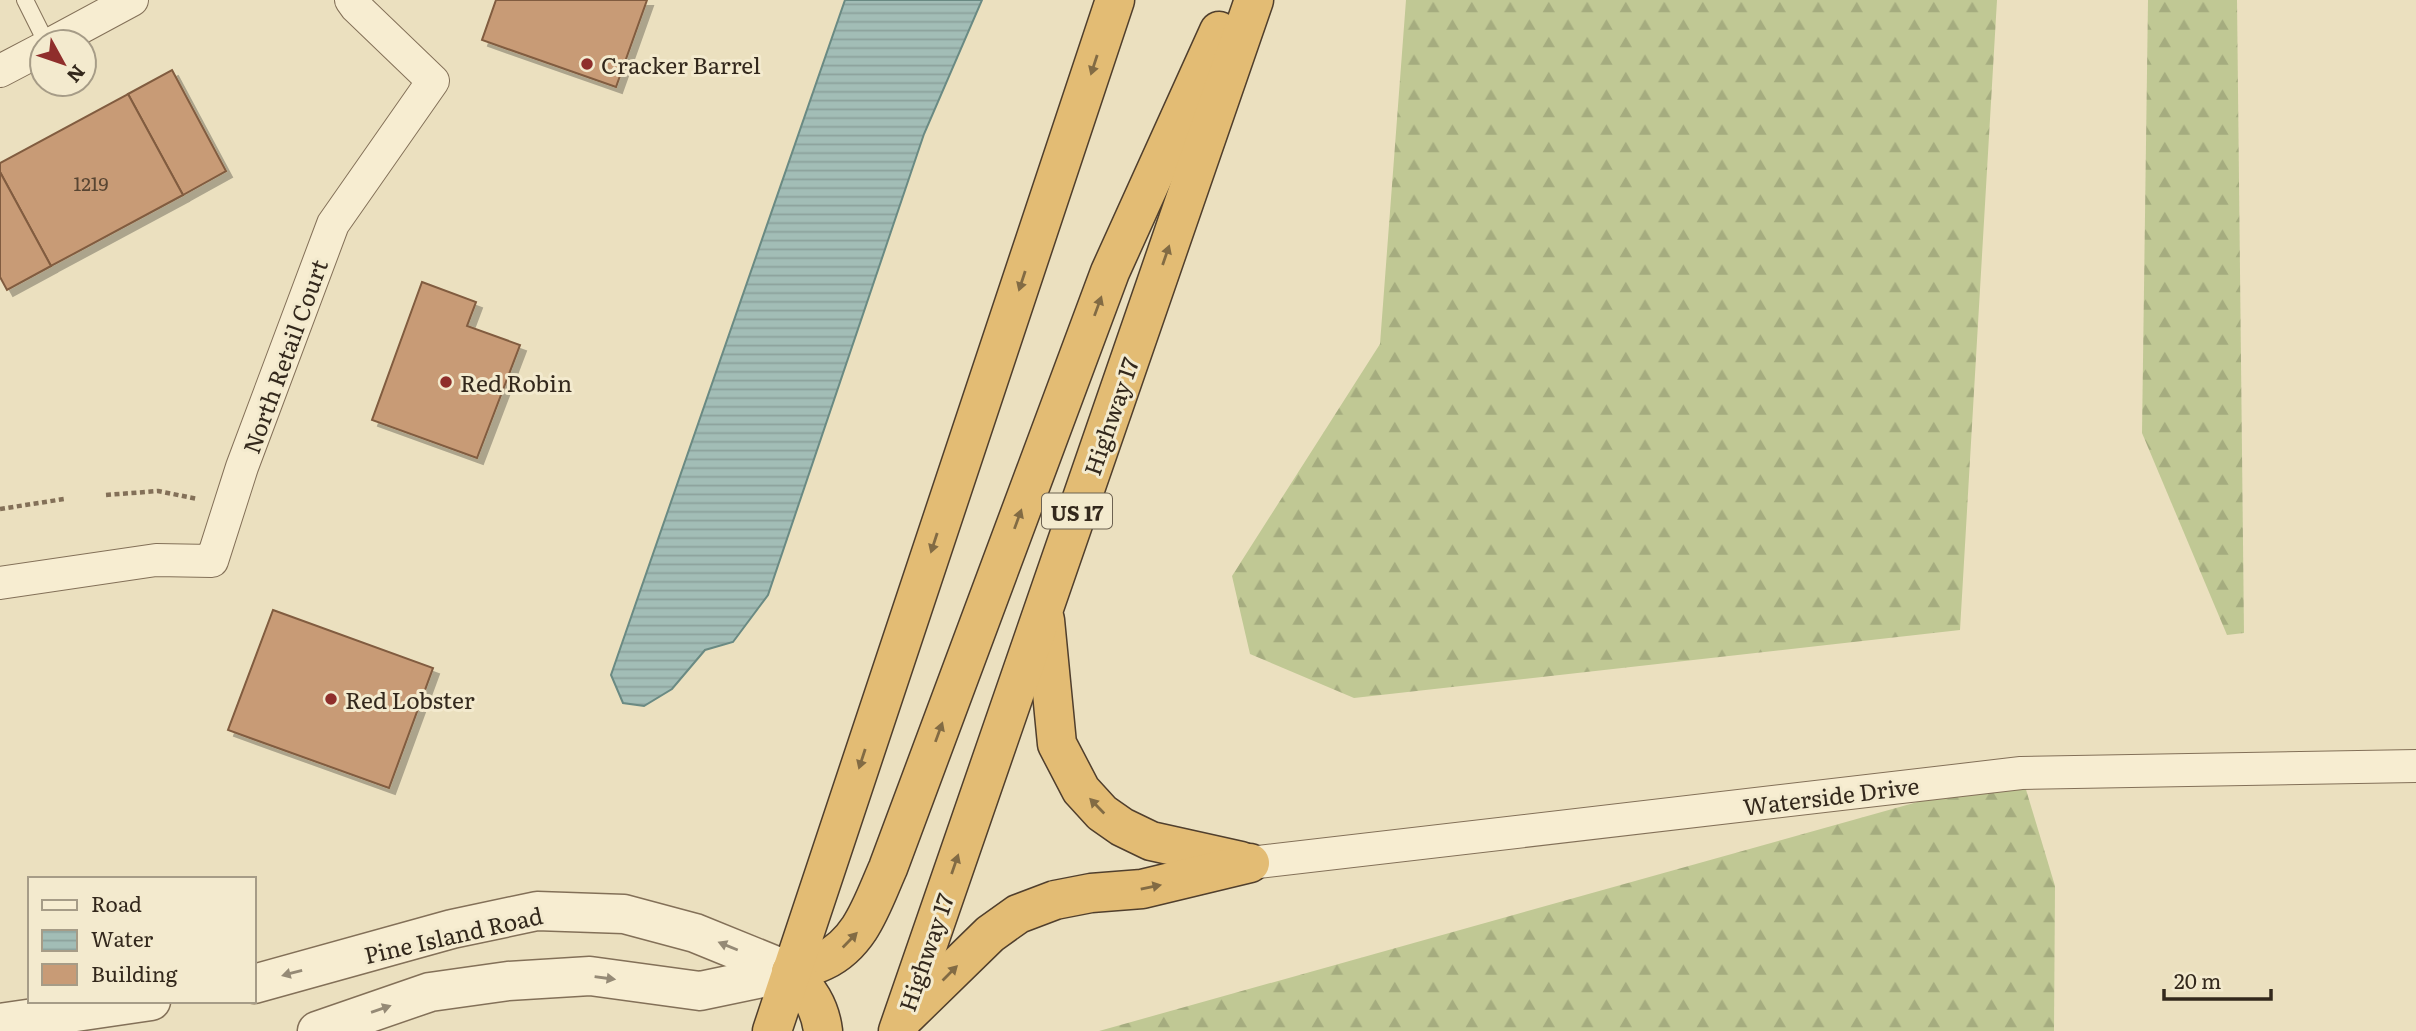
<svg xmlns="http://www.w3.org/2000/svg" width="2416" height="1031" font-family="Literata,serif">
<defs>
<pattern id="forest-firs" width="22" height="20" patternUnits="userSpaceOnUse" patternTransform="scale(1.75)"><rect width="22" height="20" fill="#c0c894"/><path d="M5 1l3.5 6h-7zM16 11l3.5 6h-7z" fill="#a5ac7f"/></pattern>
<pattern id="water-rules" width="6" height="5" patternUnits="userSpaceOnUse" patternTransform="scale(1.75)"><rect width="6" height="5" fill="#a2bdb6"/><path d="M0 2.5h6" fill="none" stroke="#8ca29c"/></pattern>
<filter id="shadow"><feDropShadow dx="6" dy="6" stdDeviation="0" flood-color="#0004"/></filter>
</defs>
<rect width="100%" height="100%" fill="#ebe0bf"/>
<!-- forest -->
<g fill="url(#forest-firs)">
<path d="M 1406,0 L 1997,0 L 1960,630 L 1354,698 L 1250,654 L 1232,576 L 1380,344 Z"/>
<path d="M 2148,0 L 2237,0 L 2244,633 L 2227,635 L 2142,433 Z"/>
<path d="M 2021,773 L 2055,886 L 2054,1031 L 1099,1031 Z"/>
</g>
<!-- water -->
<path fill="url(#water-rules)" stroke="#6a8a83" stroke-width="2" d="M 845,0 L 982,0 L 924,134 L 768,595 L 733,642 L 705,650 L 672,689 L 644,706 L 623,703 L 611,675 Z"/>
<!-- building -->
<g fill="#c89b76" stroke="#815c3f" stroke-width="2" filter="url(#shadow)">
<path d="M 496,0 L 647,0 L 616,87 L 482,40 Z"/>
<path d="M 172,70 L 226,171 L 183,195 L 128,94 Z"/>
<path d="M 128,94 L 183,195 L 51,266 L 0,172 L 0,163 Z"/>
<path d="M 0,172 L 51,266 L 7,290 L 0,277 Z"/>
<path d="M 422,282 L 476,302 L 467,326 L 520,345 L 477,458 L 372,420 Z"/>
<path d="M 273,610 L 433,668 L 389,788 L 228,730 Z"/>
</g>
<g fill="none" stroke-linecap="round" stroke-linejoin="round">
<!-- service casing -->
<g stroke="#837058" stroke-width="18">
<path id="service" d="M 25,0 L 46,42"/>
</g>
<!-- minor casing -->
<g stroke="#837058" stroke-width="34">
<g id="minor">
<path d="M 54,42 L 132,0"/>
<path d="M 0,71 L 42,49"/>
<path d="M 0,583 L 156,560 L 212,561 L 242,467 L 333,224 L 433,81 L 356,7 L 351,0"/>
<path d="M 1250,863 L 2021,773 L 2416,766"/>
</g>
</g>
<!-- tertiary casing -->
<g stroke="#837058" stroke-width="41">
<g id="tertiary">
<path d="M 254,984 L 452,929 L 537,911 L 624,914 L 695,933 L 791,972"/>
<path d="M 0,1023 L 151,1001"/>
<path d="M 317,1031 L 430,992 L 508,981 L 590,976 L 700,991 L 791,972"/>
</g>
</g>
<!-- trunk casing -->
<g stroke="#503f2d" stroke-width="41">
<g id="trunk">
<path d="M 1045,620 L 1057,744 L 1081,790 L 1102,813 L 1122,827 L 1151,841 L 1241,861"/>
<path d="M 791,972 C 801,969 813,966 823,961 C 861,943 872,904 888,868 L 1110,272 L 1219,31"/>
<path d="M 791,972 C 808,990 820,1006 823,1031"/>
<path d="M 907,1015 L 990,934 L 1018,914 L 1055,900 L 1091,893 L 1142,889 L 1250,863"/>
<path d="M 772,1031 L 1115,0"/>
<path d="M 898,1031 L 1254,0"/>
</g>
</g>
<!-- path -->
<g stroke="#837058" stroke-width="4.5" stroke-dasharray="5 3.5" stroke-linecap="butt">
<path d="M 106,495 L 158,491 L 198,499"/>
<path d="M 0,509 L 64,499"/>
</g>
<!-- service -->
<use href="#service" stroke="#f7edd1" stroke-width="16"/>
<!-- minor -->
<use href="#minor" stroke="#f7edd1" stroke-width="32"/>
<!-- tertiary -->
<use href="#tertiary" stroke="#f7edd1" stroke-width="38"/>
<!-- trunk -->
<use href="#trunk" stroke="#e3bc74" stroke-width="38"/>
</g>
<!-- one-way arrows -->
<defs><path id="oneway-solid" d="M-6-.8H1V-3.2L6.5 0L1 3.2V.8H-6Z" transform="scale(1.75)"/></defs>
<g fill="#826b44">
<use href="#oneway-solid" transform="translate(1094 65) rotate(108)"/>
<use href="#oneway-solid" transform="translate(1166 255) rotate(-71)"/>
<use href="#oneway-solid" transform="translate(1022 281) rotate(108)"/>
<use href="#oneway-solid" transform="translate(1098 306) rotate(-70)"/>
<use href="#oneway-solid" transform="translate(1018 519) rotate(-70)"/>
<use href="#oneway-solid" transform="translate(934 543) rotate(108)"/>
<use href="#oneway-solid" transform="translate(939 732) rotate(-70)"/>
<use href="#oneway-solid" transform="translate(862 759) rotate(108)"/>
<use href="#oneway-solid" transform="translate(1097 806) rotate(-134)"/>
<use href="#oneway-solid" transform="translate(955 864) rotate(-71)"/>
<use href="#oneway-solid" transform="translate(1151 887) rotate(-12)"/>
<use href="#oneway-solid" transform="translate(850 940) rotate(-46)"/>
<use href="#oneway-solid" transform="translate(950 973) rotate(-45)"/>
</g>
<g fill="#958a76">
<use href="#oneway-solid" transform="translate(728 946) rotate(-158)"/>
<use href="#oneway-solid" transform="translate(292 973) rotate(165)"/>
<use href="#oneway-solid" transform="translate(605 978) rotate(8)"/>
<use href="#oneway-solid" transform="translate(381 1009) rotate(-19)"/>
</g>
<!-- markers -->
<g fill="#8f2e2b" stroke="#f3eace" stroke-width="2.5">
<circle cx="587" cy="64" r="7"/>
<circle cx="446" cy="382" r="7"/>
<circle cx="331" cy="699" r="7"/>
</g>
<g text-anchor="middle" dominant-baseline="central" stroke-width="6" stroke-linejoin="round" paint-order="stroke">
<!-- number labels -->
<g font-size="19" fill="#584532">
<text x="91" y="183">1219</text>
</g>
<!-- shield labels -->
<rect fill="#f3eace" stroke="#6d6251" stroke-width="2" x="1042" y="493.5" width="70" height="35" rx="5"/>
<g font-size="21" font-weight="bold" fill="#33281c">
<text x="1077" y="511">US 17</text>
</g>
<!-- poi labels -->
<g font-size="23" fill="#33281c" stroke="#f3eace" text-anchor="start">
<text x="601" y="64">Cracker Barrel</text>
<text x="460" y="382">Red Robin</text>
<text x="345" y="699">Red Lobster</text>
</g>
<!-- street labels -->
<g font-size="23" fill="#33281c" stroke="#f3eace">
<text transform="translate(284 356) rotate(-70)">North Retail Court</text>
<text transform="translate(1110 416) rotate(-71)">Highway 17</text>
<text transform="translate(1831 795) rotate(-7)">Waterside Drive</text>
<text transform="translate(453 934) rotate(-13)">Pine Island Road</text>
<text transform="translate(925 952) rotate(-71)">Highway 17</text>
</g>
</g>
<!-- legend -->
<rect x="28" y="877" width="228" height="126" fill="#f3eace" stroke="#a69c87" stroke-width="2"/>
<rect x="42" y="900" width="35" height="10" fill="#f7edd1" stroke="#a69c87" stroke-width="2"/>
<text x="91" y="912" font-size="21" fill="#33281c">Road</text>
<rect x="42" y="930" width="35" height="21" fill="url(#water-rules)" stroke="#a69c87" stroke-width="2"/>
<text x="91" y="947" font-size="21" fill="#33281c">Water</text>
<rect x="42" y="964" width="35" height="21" fill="#c89b76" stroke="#a69c87" stroke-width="2"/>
<text x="91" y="982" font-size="21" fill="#33281c">Building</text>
<!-- north arrow -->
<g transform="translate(63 63) rotate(130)"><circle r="33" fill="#f3eace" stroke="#a69c87" stroke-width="2"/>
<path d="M0-5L12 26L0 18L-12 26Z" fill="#8f2e2b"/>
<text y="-10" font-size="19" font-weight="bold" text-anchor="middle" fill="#33281c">N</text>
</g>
<!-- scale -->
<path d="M2164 989v10h107v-10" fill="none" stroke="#33281c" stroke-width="3.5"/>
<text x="2174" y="989" font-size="21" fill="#33281c" stroke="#f3eace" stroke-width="5" paint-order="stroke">20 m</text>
</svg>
